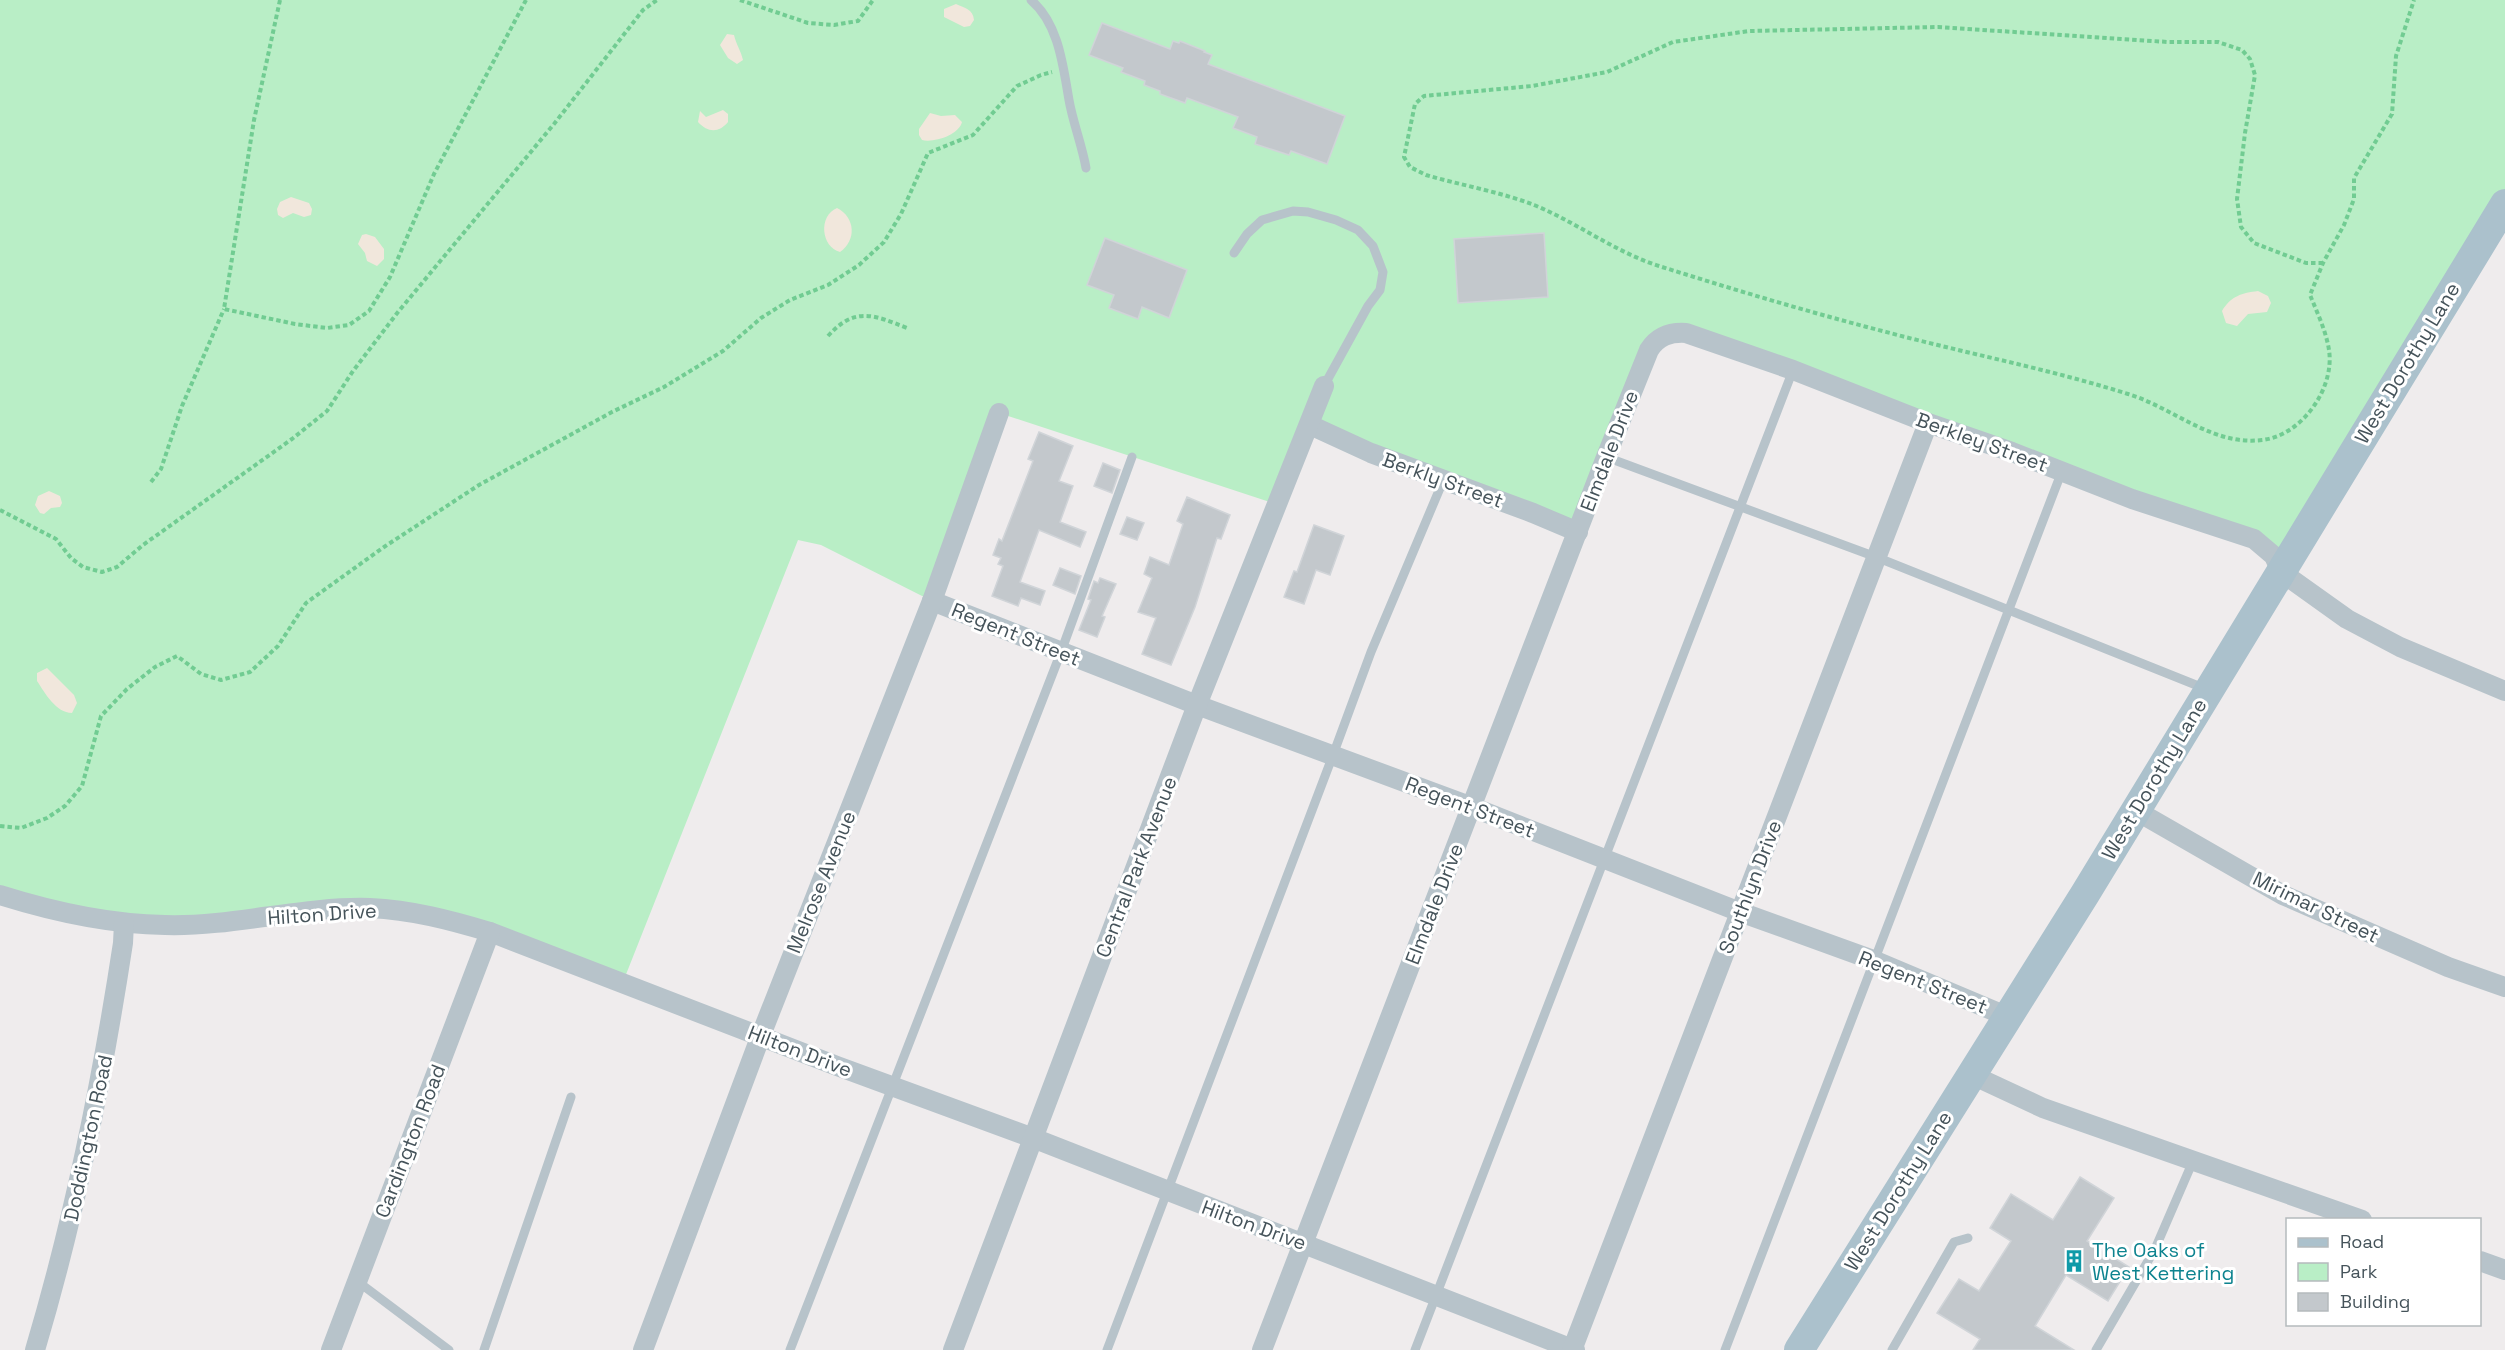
<svg xmlns="http://www.w3.org/2000/svg" width="2505" height="1350" font-family="'Space Grotesk',sans-serif">
<rect width="100%" height="100%" fill="#efeced"/>
<!-- green -->
<path fill="#b9eec6" d="M 0,0 L 2505,0 L 2505,204 L 2274,556 L 1686,333 L 1661,337 L 1578,532 L 1311,425 L 1276,504 L 999,413 L 932,601 L 821,545 L 798,540 L 623,982 L 405,911 L 167,925 L 0,895 Z"/>
<!-- sand -->
<g fill="#f1e7dc">
<path d="M 956,4 C 965,8 973,9 974,20 L 970,26 L 964,27 L 944,17 L 944,9 Z"/>
<path d="M 727,34 L 734,35 C 736,44 741,51 743,60 L 737,64 L 728,58 L 720,45 Z"/>
<path d="M 723,110 L 728,114 L 728,122 C 719,133 708,133 698,122 L 700,111 L 706,117 Z"/>
<path d="M 930,113 L 941,116 L 955,115 L 962,122 C 959,135 934,143 922,140 L 919,135 L 919,129 Z"/>
<path d="M 291,197 L 309,203 L 312,209 L 311,215 L 304,217 L 293,213 L 283,218 L 278,215 L 277,209 L 280,202 Z"/>
<path d="M 837,208 C 855,217 857,240 840,252 C 821,247 818,216 837,208 Z"/>
<path d="M 366,234 L 375,237 L 384,249 L 384,259 L 377,266 L 367,261 L 365,253 L 358,244 L 362,235 Z"/>
<path d="M 2258,291 L 2268,296 L 2271,303 L 2267,312 L 2248,314 L 2237,326 L 2226,323 L 2222,311 C 2231,296 2242,293 2258,291 Z"/>
<path d="M 49,491 L 60,496 L 62,503 L 60,507 L 51,508 L 44,514 L 40,513 L 35,505 L 38,496 Z"/>
<path d="M 47,668 L 74,695 L 77,703 L 72,713 C 56,713 45,693 37,681 L 37,673 Z"/>
</g>
<!-- building -->
<g fill="#c3c8cc" stroke="#d0d4d8" stroke-width="1.5">
<path d="M 1102,23 L 1170,49 L 1173,41 L 1179,43 L 1180,41 L 1205,51 L 1204,52 L 1212,55 L 1208,64 L 1345,116 L 1327,164 L 1291,151 L 1289,155 L 1255,144 L 1257,137 L 1233,128 L 1238,117 L 1187,98 L 1185,103 L 1160,94 L 1160,91 L 1144,85 L 1145,81 L 1121,72 L 1123,68 L 1089,55 Z"/>
<path d="M 1544,233 L 1548,297 L 1458,303 L 1454,239 Z"/>
<path d="M 1105,238 L 1187,270 L 1169,318 L 1142,307 L 1138,319 L 1109,308 L 1114,295 L 1087,285 Z"/>
<path d="M 1039,432 L 1073,446 L 1059,481 L 1073,486 L 1060,522 L 1086,532 L 1080,547 L 1039,530 L 1020,582 L 1045,591 L 1040,605 L 1021,598 L 1018,606 L 992,596 L 1003,566 L 998,564 L 1001,558 L 993,555 L 999,539 L 1002,541 L 1033,461 L 1028,459 Z"/>
<path d="M 1103,463 L 1120,470 L 1112,493 L 1094,486 Z"/>
<path d="M 1187,497 L 1230,515 L 1221,539 L 1217,538 L 1195,607 L 1171,665 L 1142,654 L 1156,618 L 1138,612 L 1152,578 L 1144,574 L 1150,557 L 1169,565 L 1183,524 L 1177,521 Z"/>
<path d="M 1127,517 L 1144,523 L 1137,540 L 1120,534 Z"/>
<path d="M 1314,525 L 1344,536 L 1330,575 L 1316,570 L 1304,604 L 1284,597 L 1294,571 L 1297,572 Z"/>
<path d="M 1060,568 L 1081,576 L 1075,594 L 1053,585 Z"/>
<path d="M 1100,578 L 1116,584 L 1102,616 L 1105,617 L 1097,637 L 1079,630 L 1091,600 L 1088,599 L 1094,581 L 1098,583 Z"/>
<path d="M 2080,1177 L 2114,1198 L 2087,1241 L 2129,1267 L 2108,1301 L 2066,1275 L 2035,1326 L 2074,1350 L 1973,1350 L 1980,1339 L 1937,1313 L 1959,1279 L 1979,1291 L 2011,1241 L 1990,1228 L 2011,1194 L 2053,1220 Z"/>
</g>
<g fill="none" stroke-linecap="round" stroke-linejoin="round">
<!-- path -->
<g stroke="#71cc92" stroke-width="4" stroke-dasharray="4.5 3" stroke-linecap="butt">
<path d="M 280,0 L 254,120 L 224,309 L 295,324 L 327,328 L 349,325 L 369,311 L 390,277 L 434,174 L 526,0"/>
<path d="M 740,0 L 808,23 L 834,25 L 858,21 L 873,0"/>
<path d="M 2323,263 L 2306,263 L 2254,243 L 2241,227 L 2237,199 L 2245,133 L 2255,75 L 2250,59 L 2242,50 L 2218,42 L 2168,42 L 1938,27 L 1749,31 L 1673,42 L 1607,72 L 1532,86 L 1424,96 L 1415,104 L 1404,157 L 1410,167 L 1426,175 C 1460,185 1501,192 1534,205 C 1576,222 1615,252 1659,266 C 1735,290 1812,313 1890,333 C 1969,354 2049,369 2128,394 C 2174,408 2212,446 2262,440 C 2301,436 2335,389 2329,350 C 2326,331 2317,312 2310,295 L 2323,263 L 2344,225 L 2354,199 L 2354,178 L 2392,114 L 2396,56 L 2414,0"/>
<path d="M 828,336 C 855,306 874,315 907,328"/>
<path d="M 151,482 L 161,469 L 182,406 L 224,309"/>
<path d="M 0,510 L 56,539 L 71,558 L 83,567 L 102,572 L 117,567 L 143,545 L 292,439 L 327,411 L 353,371 L 398,312 L 554,124 L 643,10 L 657,0"/>
<path d="M 0,826 L 21,828 L 47,818 L 65,806 L 82,786 L 101,716 L 127,689 L 155,667 L 177,656 L 201,674 L 221,680 L 250,672 L 278,646 L 306,603 L 384,547 L 479,485 L 612,412 L 664,387 L 723,351 L 761,318 L 790,300 L 828,285 L 859,265 L 884,242 L 901,214 L 928,153 L 973,135 L 1017,86 L 1041,75 L 1052,72"/>
</g>
<!-- lane -->
<g stroke="#b7c3ca" stroke-width="9">
<path d="M 1031,0 C 1059,24 1063,66 1069,100 C 1073,123 1082,145 1086,168"/>
<path d="M 1234,253 L 1247,234 L 1262,220 L 1293,211 L 1308,212 L 1336,220 L 1358,230 L 1373,246 L 1383,272 L 1380,290 L 1368,306 L 1324,386"/>
<path d="M 1606,457 L 1876,557 L 2206,689"/>
<path d="M 357,1281 L 449,1350"/>
<path d="M 484,1350 L 571,1097"/>
<path d="M 790,1350 L 1061,652 L 1132,457"/>
<path d="M 1107,1350 L 1333,755 L 1371,652 L 1443,481"/>
<path d="M 1415,1350 L 1793,370"/>
<path d="M 1725,1350 L 2062,471"/>
<path d="M 1892,1350 L 1954,1242 L 1968,1238"/>
<path d="M 2096,1350 L 2155,1249 L 2193,1161"/>
</g>
<!-- street -->
<g stroke="#b7c3ca" stroke-width="20">
<path d="M 1310,425 L 1371,453 L 1533,513 L 1578,532"/>
<path d="M 932,601 L 1197,705 L 1472,807 L 1740,912 L 1873,960 L 2006,1016"/>
<path d="M 2135,810 L 2283,895 L 2448,967 L 2505,987"/>
<path d="M 0,895 C 54,912 108,924 165,925 C 234,927 301,906 370,908 C 412,910 450,920 490,932 L 837,1066 L 1033,1138 L 1575,1350"/>
<path d="M 1970,1074 L 2043,1108 L 2362,1220"/>
<path d="M 2480,1261 L 2505,1270"/>
<path d="M 35,1350 C 75,1216 102,1081 123,943 L 124,923"/>
<path d="M 331,1350 L 490,932"/>
<path d="M 643,1350 L 761,1035 L 932,601 L 999,413"/>
<path d="M 953,1350 L 1197,705 L 1324,386"/>
<path d="M 1262,1350 L 1606,457 L 1649,350 C 1658,336 1670,332 1686,333 L 1793,370 L 1928,423 L 2012,452 L 2132,499 L 2254,539 L 2274,556 L 2281,572 L 2347,619 L 2400,647 L 2505,691"/>
<path d="M 1572,1350 L 1928,423"/>
</g>
<!-- primary -->
<path stroke="#abc1cc" stroke-width="30" d="M 1799,1350 L 2085,894 L 2505,204"/>
</g>
<!-- icons -->
<defs>
<g id="building-bare" transform="scale(1.8)"><path d="M-4-6H4V6H1V3H-1V6H-4ZM-2.5-4.3h1.7v1.8h-1.7ZM.8-4.3h1.7v1.8H.8ZM-2.5-1h1.7V.8h-1.7ZM.8-1h1.7V.8H.8Z" fill="#0f9aa8" stroke="#fff" stroke-width="2.5" paint-order="stroke"/></g>
</defs>
<g fill-rule="evenodd">
<use href="#building-bare" x="2074" y="1261"/>
</g>
<g text-anchor="middle" dominant-baseline="central" stroke-width="6" stroke-linejoin="round" paint-order="stroke">
<!-- street labels -->
<g font-size="20" fill="#45535a" stroke="#fff">
<text transform="translate(2407 363) rotate(-59)">West Dorothy Lane</text>
<text transform="translate(1982 442) rotate(20)">Berkley Street</text>
<text transform="translate(1609 451) rotate(-69)">Elmdale Drive</text>
<text transform="translate(1443 480) rotate(20)">Berkly Street</text>
<text transform="translate(1016 634) rotate(22)">Regent Street</text>
<text transform="translate(2154 779) rotate(-59)">West Dorothy Lane</text>
<text transform="translate(1470 807) rotate(21)">Regent Street</text>
<text transform="translate(1136 867) rotate(-69)">Central Park Avenue</text>
<text transform="translate(821 882) rotate(-68)">Melrose Avenue</text>
<text transform="translate(1750 887) rotate(-69)">Southlyn Drive</text>
<text transform="translate(1434 904) rotate(-69)">Elmdale Drive</text>
<text transform="translate(2316 907) rotate(26)">Mirimar Street</text>
<text transform="translate(322 914) rotate(-4)">Hilton Drive</text>
<text transform="translate(1923 982) rotate(22)">Regent Street</text>
<text transform="translate(800 1051) rotate(21)">Hilton Drive</text>
<text transform="translate(88 1138) rotate(-78)">Doddington Road</text>
<text transform="translate(410 1141) rotate(-69)">Cardington Road</text>
<text transform="translate(1898 1191) rotate(-58)">West Dorothy Lane</text>
<text transform="translate(1254 1225) rotate(20)">Hilton Drive</text>
</g>
<!-- culture labels -->
<g font-size="20" fill="#0d838f" stroke="#fff" text-anchor="start">
<text x="2092" y="1250">The Oaks of<tspan x="2092" dy="23">West Kettering</tspan></text>
</g>
</g>
<!-- legend -->
<rect x="2286" y="1218" width="195" height="108" fill="#ffffff" stroke="#b5babd" stroke-width="1.5"/>
<rect x="2298" y="1238" width="30" height="9" fill="#abc1cc" stroke="#b5babd" stroke-width="1.5"/>
<text x="2340" y="1248" font-size="18" fill="#45535a">Road</text>
<rect x="2298" y="1263" width="30" height="18" fill="#b9eec6" stroke="#b5babd" stroke-width="1.5"/>
<text x="2340" y="1278" font-size="18" fill="#45535a">Park</text>
<rect x="2298" y="1293" width="30" height="18" fill="#c3c8cc" stroke="#b5babd" stroke-width="1.5"/>
<text x="2340" y="1308" font-size="18" fill="#45535a">Building</text>
</svg>
